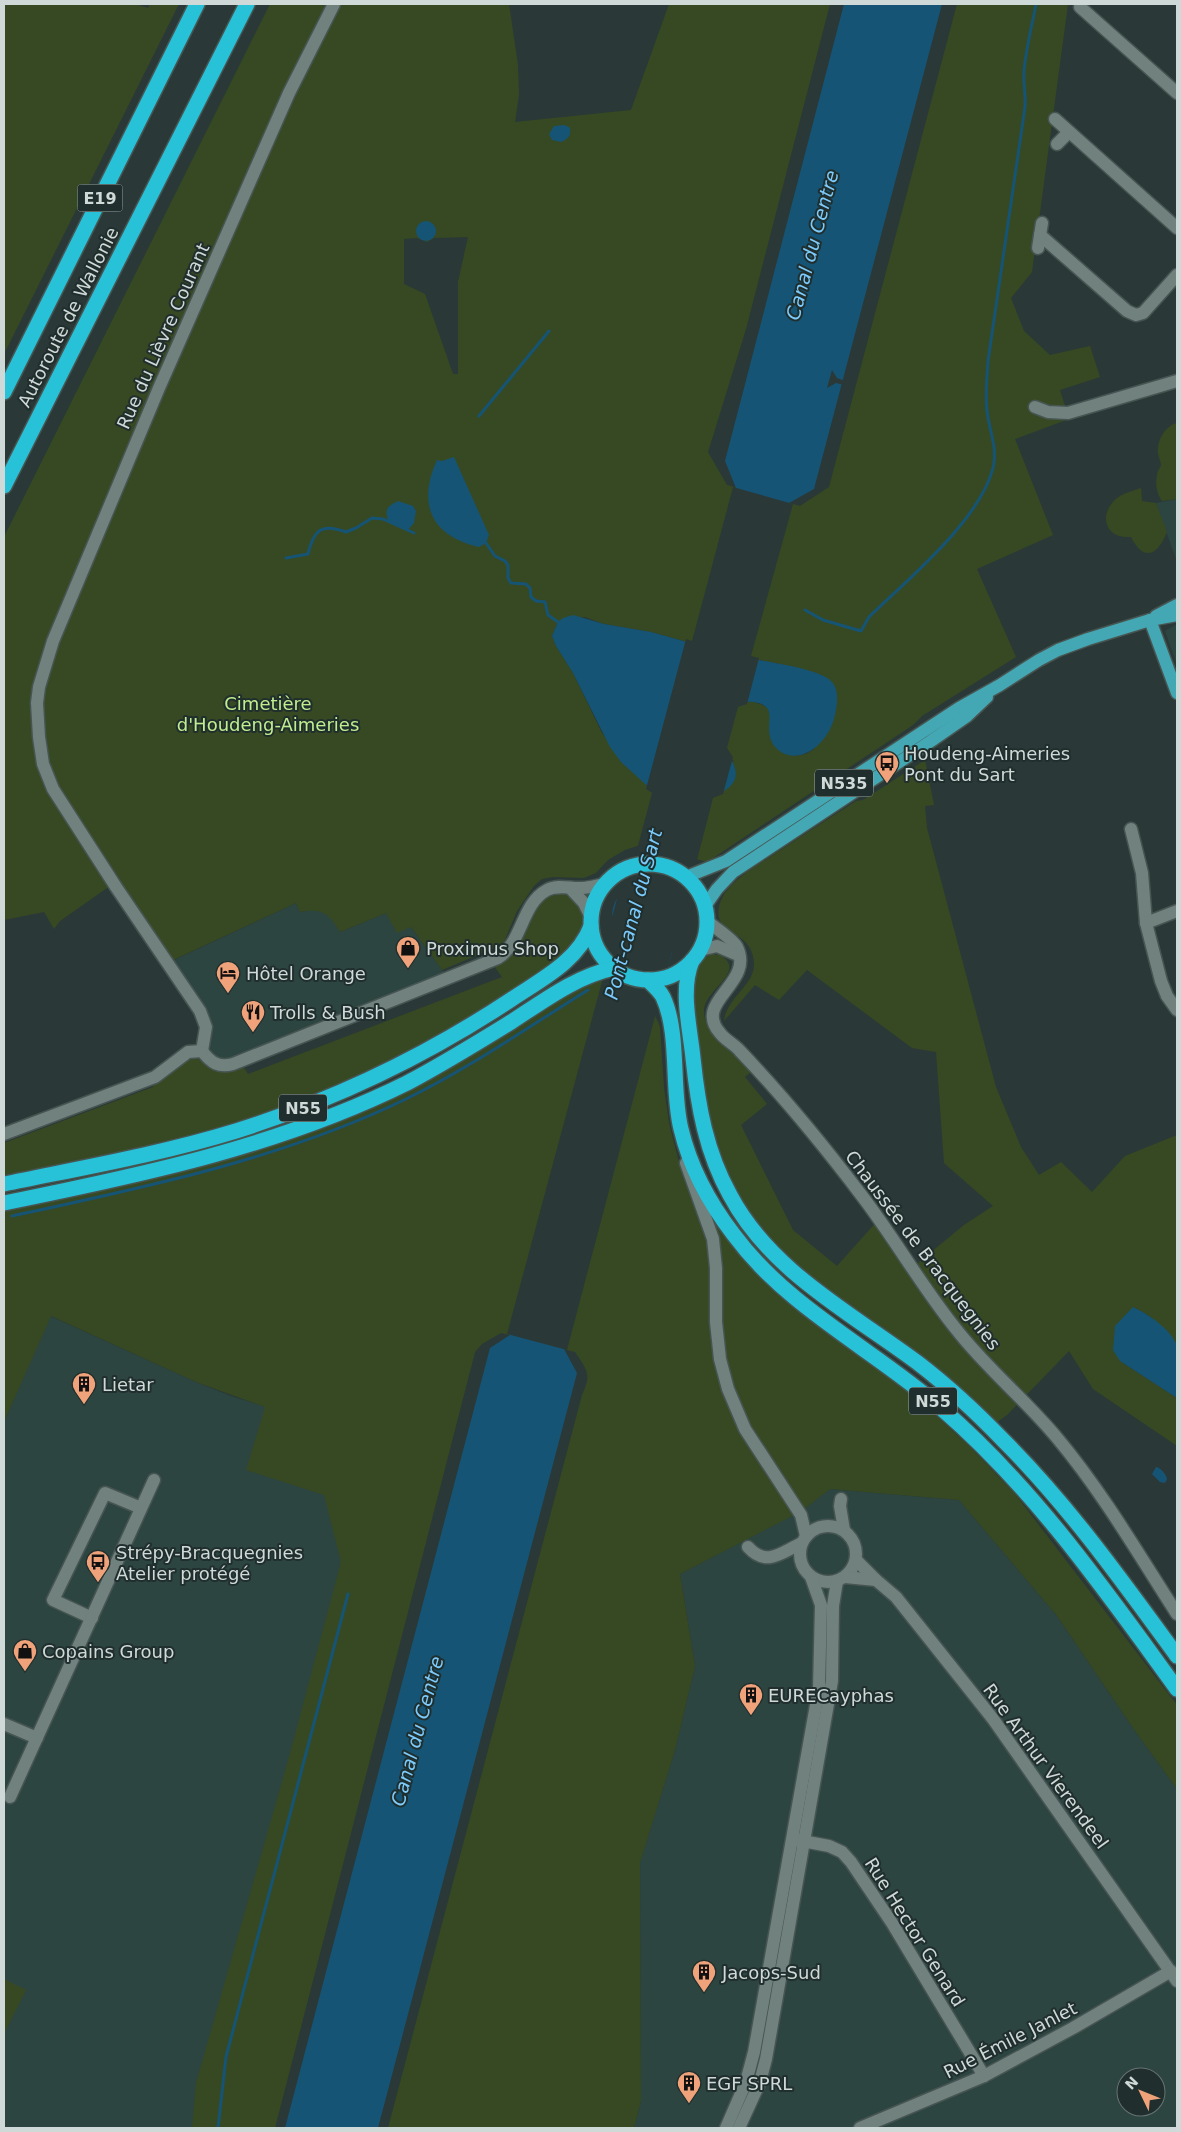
<svg xmlns="http://www.w3.org/2000/svg" width="1181" height="2132" font-family="'DejaVu Sans',sans-serif">
<rect width="100%" height="100%" fill="#2a3937"/>
<!-- built -->
<g fill="#2d4541" fill-rule="evenodd">
<path d="M 1177,499 L 1177,562 L 1156,503 Z"/>
<path d="M 1177,624 L 1177,665 L 1165,631 Z"/>
<path d="M 296,903 L 300,912 L 314,910 L 326,913 L 333,919 L 340,932 L 386,913 L 411,927 L 445,974 L 241,1055 L 222,1059 L 212,1055 L 208,1049 L 208,1040 L 172,961 Z"/>
<path d="M 50,1316 L 196,1382 L 231,1396 L 266,1407 L 475,1352 L 269,2128 L 4,2128 L 4,1422 Z"/>
<path d="M 829,1489 L 959,1500 L 1057,1616 L 1135,1731 L 1177,1789 L 1177,2128 L 634,2128 L 641,2101 L 640,1862 L 675,1750 L 695,1666 L 680,1574 L 803,1510 ZM 1126,2077 L 1156,2077 L 1156,2107 L 1126,2107 Z"/>
</g>
<!-- green -->
<g fill="#374922" fill-rule="evenodd">
<path d="M 4,4 L 135,4 L 148,8 L 150,4 L 179,4 L 4,354 Z"/>
<path d="M 270,4 L 509,4 L 518,65 L 519,95 L 515,122 L 631,110 L 669,4 L 830,4 L 746,329 L 708,452 L 727,485 L 800,506 L 829,487 L 957,4 L 1068,4 L 1032,272 L 1011,298 L 1024,331 L 1050,355 L 1090,346 L 1100,377 L 1060,390 L 1069,419 L 1015,439 L 1053,535 L 977,569 L 1016,657 L 922,716 L 913,725 L 707,862 L 643,844 L 625,850 L 608,860 L 596,873 L 584,878 L 553,877 L 542,879 L 534,886 L 517,911 L 504,942 L 492,949 L 442,970 L 411,927 L 397,933 L 386,913 L 340,932 C 329,913 322,908 300,912 L 296,903 L 169,962 L 116,887 L 107,888 L 60,921 L 54,929 L 44,912 L 4,920 L 4,537 ZM 468,237 L 458,282 L 458,374 L 453,374 L 425,294 L 404,284 L 404,239 L 417,238 L 427,242 L 434,238 ZM 585,617 L 604,624 L 651,632 L 734,655 L 794,667 L 825,677 L 814,749 L 806,754 L 794,756 L 770,724 L 770,716 L 768,708 C 749,696 740,703 723,713 L 715,735 L 734,762 L 621,762 L 601,731 L 573,673 L 556,646 L 552,636 L 558,622 Z"/>
<path d="M 1177,423 L 1177,499 L 1162,501 C 1157,494 1155,484 1157,475 C 1157,472 1160,468 1161,465 C 1161,461 1158,457 1158,453 C 1157,440 1165,426 1177,423 Z"/>
<path d="M 1141,488 L 1142,501 L 1156,503 L 1167,532 C 1157,556 1144,562 1131,537 C 1105,539 1098,515 1116,499 C 1122,493 1133,491 1141,488 Z"/>
<path d="M 925,760 L 934,805 L 925,806 L 927,828 L 996,1087 L 1021,1147 L 1039,1175 L 1061,1162 L 1092,1192 L 1125,1156 L 1177,1135 L 1177,1346 C 1166,1329 1152,1316 1133,1307 L 1120,1361 L 1177,1398 L 1177,1446 L 1093,1389 L 1069,1351 L 1007,1415 L 996,1423 C 973,1403 951,1382 927,1363 C 883,1329 835,1299 792,1263 C 761,1237 737,1198 722,1161 C 702,1115 701,1064 695,1015 C 693,998 687,964 708,956 C 713,954 719,954 723,957 C 745,973 704,990 704,1011 C 704,1038 735,1053 752,1071 L 745,1077 L 767,1104 L 741,1125 L 793,1230 L 837,1266 L 879,1219 L 913,1267 L 964,1225 L 993,1206 L 944,1163 L 936,1052 L 912,1048 L 807,970 L 779,1000 L 755,985 L 724,1021 C 726,999 754,985 754,965 C 754,934 724,935 719,918 C 717,911 720,900 725,893 C 737,876 758,865 776,853 C 802,836 829,818 856,801 L 863,800 Z"/>
<path d="M 565,893 C 608,924 563,955 535,975 C 457,1030 372,1075 282,1108 C 193,1140 97,1159 4,1175 L 4,1143 L 153,1087 C 157,1072 181,1063 194,1056 C 217,1072 214,1074 242,1065 L 248,1074 L 502,977 L 494,966 L 511,956 L 518,947 L 539,904 L 547,897 Z"/>
<path d="M 615,977 L 644,989 L 660,1027 L 664,1088 L 669,1123 L 679,1162 L 706,1230 L 721,1379 L 796,1514 L 680,1574 L 695,1666 L 675,1750 L 640,1863 L 641,2101 L 634,2128 L 388,2128 L 582,1395 C 592,1374 587,1370 575,1352 L 501,1333 L 482,1344 L 475,1352 L 275,2128 L 192,2128 L 196,2083 L 289,1757 L 341,1562 L 324,1495 L 246,1470 L 265,1407 L 196,1382 L 51,1316 L 4,1422 L 4,1212 L 89,1194 L 210,1163 L 281,1142 L 331,1125 L 390,1099 L 470,1057 L 590,980 Z"/>
<path d="M 707,1210 L 745,1261 L 772,1289 L 905,1389 L 930,1410 L 971,1448 L 1015,1494 L 1177,1705 L 1177,1789 L 1135,1731 L 1057,1616 L 959,1500 L 830,1489 L 803,1510 C 781,1477 754,1443 739,1406 C 716,1349 714,1271 707,1210 Z"/>
<path d="M 4,1979 L 26,1990 L 4,2034 Z"/>
</g>
<!-- water -->
<g fill="#165475">
<path d="M 844,4 L 942,4 L 814,489 L 789,503 L 748,658 C 767,662 821,669 832,682 C 840,691 837,708 834,719 C 830,733 820,747 806,753 C 792,760 774,753 770,737 C 766,721 778,705 753,702 C 745,701 742,702 735,706 L 724,748 C 741,772 742,785 711,797 L 673,949 L 564,1349 L 577,1373 L 378,2128 L 285,2128 L 490,1348 L 510,1335 L 616,936 C 609,914 611,902 628,885 L 655,793 L 621,762 L 610,747 L 573,673 L 556,646 L 552,636 L 558,622 L 563,618 L 573,615 L 604,624 L 651,632 L 694,644 L 736,488 L 725,461 Z"/>
<path d="M 565,125 L 570,128 C 571,136 568,139 561,142 L 552,140 L 549,134 L 554,126 Z"/>
<circle cx="426" cy="231" r="10"/>
<path d="M 454,457 L 489,535 L 486,543 L 479,547 C 431,536 417,504 437,460 L 442,461 Z"/>
<path d="M 398,501 L 413,506 L 416,511 L 414,523 L 408,530 L 388,522 C 385,509 386,507 398,501 Z"/>
<path d="M 1133,1307 C 1148,1314 1172,1330 1177,1346 C 1180,1356 1177,1386 1177,1398 L 1120,1361 L 1113,1350 L 1115,1326 Z"/>
<path d="M 1156,1467 C 1161,1468 1166,1474 1167,1479 L 1165,1483 L 1160,1482 L 1152,1474 Z"/>
</g>
<!-- pier -->
<g fill="#2a3937">
<path d="M 832,370 L 837,378 L 845,381 L 844,385 L 836,383 L 827,388 Z"/>
<path d="M 733,487 L 793,504 L 751,656 L 759,658 L 747,704 L 738,707 L 727,748 L 733,757 L 723,794 L 713,798 L 687,899 L 691,914 L 684,942 L 672,952 L 567,1350 L 507,1334 L 614,937 L 610,925 L 619,891 L 628,883 L 652,793 L 646,789 L 686,639 L 692,641 Z"/>
</g>
<g fill="none" stroke-linecap="round" stroke-linejoin="round">
<!-- stream -->
<g stroke="#165475" stroke-width="3">
<path d="M 479,416 L 549,331"/>
<path d="M 486,543 L 495,556 L 505,561 L 508,565 L 508,578 L 511,583 L 526,584 L 530,588 L 531,597 L 536,601 L 545,602 L 548,615 L 558,622"/>
<path d="M 286,558 L 308,554 C 314,529 322,523 346,532 L 356,528 L 372,518 L 383,519 L 414,533"/>
<path d="M 805,610 L 823,620 L 861,631 L 869,617 C 907,580 980,520 993,468 C 998,448 989,430 987,411 C 985,395 987,378 988,361 L 1025,107 C 1026,95 1023,83 1024,71 C 1026,48 1032,26 1036,4"/>
<path d="M 12,1216 C 146,1187 282,1159 406,1099 C 470,1068 528,1027 588,990"/>
<path d="M 218,2128 L 226,2057 L 348,1594"/>
</g>
<!-- minor casing -->
<g stroke="#475552" stroke-width="15">
<g id="minor">
<path d="M 1080,7 L 1177,93"/>
<path d="M 1055,119 L 1177,228"/>
<path d="M 1057,144 L 1069,132"/>
<path d="M 1040,235 L 1127,311 L 1136,315 L 1143,313 L 1177,275"/>
<path d="M 1038,248 L 1042,223"/>
<path d="M 1035,407 L 1048,412 L 1068,413 L 1177,381"/>
<path d="M 1131,829 L 1142,873 L 1146,923 L 1161,981 L 1167,996 L 1177,1010"/>
<path d="M 570,888 L 584,903 L 591,917"/>
<path d="M 707,921 C 715,928 733,939 737,947 C 755,984 692,1001 720,1033 C 725,1040 734,1044 740,1051 C 783,1096 824,1146 862,1196 C 895,1239 922,1287 956,1329 C 987,1369 1026,1400 1058,1439 C 1103,1493 1139,1555 1177,1614"/>
<path d="M 1146,923 L 1177,911"/>
<path d="M 700,950 L 717,946 L 738,955"/>
<path d="M 202,1051 L 206,1027 L 200,1011 L 116,887 L 53,789 L 43,764 L 39,737 L 37,703 L 39,687 L 53,641 L 159,388 L 289,93 L 334,4"/>
<path d="M 202,1051 C 211,1063 219,1068 233,1064 L 498,958 C 523,942 521,904 547,890 C 558,884 571,889 582,888 C 590,888 598,885 605,884"/>
<path d="M 4,1134 L 155,1077 L 188,1052 L 202,1051"/>
<path d="M 686,1163 L 713,1239 L 716,1268 L 716,1322 L 720,1359 L 728,1389 L 745,1429 L 801,1515 L 806,1536"/>
<path d="M 841,1499 L 840,1506 L 844,1530"/>
<circle cx="828" cy="1554" r="28"/>
<path d="M 748,1547 C 767,1568 782,1552 802,1543"/>
<path d="M 856,1560 L 876,1580 L 896,1597 L 993,1719 L 1177,1981"/>
<path d="M 845,1577 L 876,1580"/>
<path d="M 92,1618 L 53,1600 L 105,1493 L 141,1508"/>
<path d="M 4,1724 L 37,1738"/>
<path d="M 10,1797 L 154,1480"/>
<path d="M 797,1840 L 829,1846 L 842,1852 L 851,1862 L 892,1923 L 984,2076"/>
<path d="M 726,2128 L 746,2082 L 754,2052 L 819,1688 L 821,1605 L 811,1577"/>
<path d="M 739,2128 L 760,2082 L 766,2059 L 832,1681 L 833,1606 L 837,1581"/>
<path d="M 860,2128 L 984,2076 L 1073,2028 L 1171,1971"/>
</g>
</g>
<!-- major casing -->
<g stroke="#475552" stroke-width="15">
<g id="major">
<path d="M 1156,616 L 1177,605"/>
<path d="M 1150,620 L 1177,693"/>
<path d="M 686,877 L 726,861 L 959,708 L 1000,685 L 1039,660 L 1058,650 L 1088,639 L 1150,620 L 1177,615"/>
<path d="M 705,906 L 717,889 L 733,872 L 931,741 L 967,716 L 987,697"/>
</g>
</g>
<!-- highway casing -->
<g stroke="#475552" stroke-width="18">
<g id="highway">
<path d="M 4,392 L 197,4"/>
<path d="M 4,486 L 247,4"/>
<circle cx="649" cy="922" r="58"/>
<path d="M 692,961 C 680,990 690,1028 693,1058 C 698,1106 706,1152 730,1195 C 770,1271 851,1313 918,1363 C 948,1386 977,1413 1004,1441 C 1069,1506 1123,1582 1177,1656"/>
<path d="M 648,980 C 653,985 660,991 663,997 C 680,1033 671,1090 681,1129 C 690,1167 710,1204 734,1235 C 788,1308 873,1349 941,1408 C 1034,1488 1105,1590 1177,1689"/>
<path d="M 4,1184 C 81,1168 161,1154 236,1131 C 334,1100 426,1056 512,999 C 542,979 578,961 591,926"/>
<path d="M 4,1203 C 142,1175 280,1146 407,1083 C 443,1064 477,1043 511,1022 C 545,1000 575,977 614,968"/>
</g>
</g>
<!-- minor -->
<use href="#minor" stroke="#70817e" stroke-width="12"/>
<!-- major -->
<use href="#major" stroke="#44a7b4" stroke-width="12"/>
<!-- highway -->
<use href="#highway" stroke="#27c1d8" stroke-width="15"/>
</g>
<!-- icons -->
<defs>
<g id="bus-pin" transform="scale(1.25)"><path d="M0 17L-7.5 6A9.5 9.5 0 1 1 7.5 6Z" fill="#f0a27a" stroke="#202f2d"/><path d="M-5-6H5V4H4V6H2V4H-2V6H-4V4H-5ZM-3.5-4V0h7V-4ZM-3.5 1.2v1.5H-2V1.2ZM2 1.2v1.5H3.5V1.2Z" fill="#111"/></g>
<g id="shop-pin" transform="scale(1.25)"><path d="M0 17L-7.5 6A9.5 9.5 0 1 1 7.5 6Z" fill="#f0a27a" stroke="#202f2d"/><path d="M-5-2.5h2.3a2.7 3.5 0 0 1 5.4 0H5L5.5 6h-11ZM-1.5-2.5h3a1.5 2.3 0 0 0-3 0Z" fill="#111"/></g>
<g id="hotel-pin" transform="scale(1.25)"><path d="M0 17L-7.5 6A9.5 9.5 0 1 1 7.5 6Z" fill="#f0a27a" stroke="#202f2d"/><path d="M-6-4.5h1.5V1H6V5H4.5V3h-9V5H-6ZM-4 0a1.8 1.8 0 1 1 3.6 0ZM.5 0V-2.5h3Q6-2.5 6 0Z" fill="#111"/></g>
<g id="restaurant-pin" transform="scale(1.25)"><path d="M0 17L-7.5 6A9.5 9.5 0 1 1 7.5 6Z" fill="#f0a27a" stroke="#202f2d"/><path d="M-5-6h1v4h1v-4h1v4h1v-4h1v5L-1.5 .5V6h-2V.5L-5-1ZM5-6V6H3V1.5H1.5Q1.5-4 5-6Z" fill="#111"/></g>
<g id="building-pin" transform="scale(1.25)"><path d="M0 17L-7.5 6A9.5 9.5 0 1 1 7.5 6Z" fill="#f0a27a" stroke="#202f2d"/><path d="M-4-6H4V6H1V3H-1V6H-4ZM-2.5-4.3h1.7v1.8h-1.7ZM.8-4.3h1.7v1.8H.8ZM-2.5-1h1.7V.8h-1.7ZM.8-1h1.7V.8H.8Z" fill="#111"/></g>
</defs>
<g fill-rule="evenodd">
<use href="#bus-pin" x="887" y="763"/>
<use href="#shop-pin" x="408" y="948"/>
<use href="#hotel-pin" x="228" y="973"/>
<use href="#restaurant-pin" x="253" y="1012"/>
<use href="#building-pin" x="84" y="1384"/>
<use href="#bus-pin" x="98" y="1562"/>
<use href="#shop-pin" x="25" y="1651"/>
<use href="#building-pin" x="751" y="1695"/>
<use href="#building-pin" x="704" y="1972"/>
<use href="#building-pin" x="689" y="2083"/>
</g>
<g text-anchor="middle" dominant-baseline="central" stroke-width="4" stroke-linejoin="round" paint-order="stroke">
<!-- shield labels -->
<g fill="#202f2d" stroke="#9aa6a4" stroke-width="1">
<rect x="77.5" y="184.5" width="45" height="27" rx="4"/>
<rect x="815" y="769.5" width="58" height="27" rx="4"/>
<rect x="279" y="1094.5" width="48" height="27" rx="4"/>
<rect x="909" y="1387.5" width="48" height="27" rx="4"/>
</g>
<g font-size="16" font-weight="bold" fill="#cfd9d7">
<text x="100" y="198">E19</text>
<text x="844" y="783">N535</text>
<text x="303" y="1108">N55</text>
<text x="933" y="1401">N55</text>
</g>
<!-- street labels -->
<g font-size="18" fill="#cfd9d7" stroke="#202f2d">
<text transform="translate(68 317) rotate(-63)">Autoroute de Wallonie</text>
<text transform="translate(163 336) rotate(-66)">Rue du Lièvre Courant</text>
<text transform="translate(923 1250) rotate(53)">Chaussée de Bracquegnies</text>
<text transform="translate(1046 1766) rotate(54)">Rue Arthur Vierendeel</text>
<text transform="translate(915 1932) rotate(58)">Rue Hector Genard</text>
<text transform="translate(1010 2040) rotate(-27)">Rue Émile Janlet</text>
</g>
<!-- park labels -->
<g font-size="18" fill="#c0ed8d" stroke="#202f2d">
<text x="268" y="703">Cimetière<tspan x="268" dy="21">d'Houdeng-Aimeries</tspan></text>
</g>
<!-- poi labels -->
<g font-size="18" fill="#cfd9d7" stroke="#202f2d" text-anchor="start">
<text x="904" y="753">Houdeng-Aimeries<tspan x="904" dy="21">Pont du Sart</tspan></text>
<text x="426" y="948">Proximus Shop</text>
<text x="246" y="973">Hôtel Orange</text>
<text x="270" y="1012">Trolls &amp; Bush</text>
<text x="102" y="1384">Lietar</text>
<text x="116" y="1552">Strépy-Bracquegnies<tspan x="116" dy="21">Atelier protégé</tspan></text>
<text x="42" y="1651">Copains Group</text>
<text x="768" y="1695">EURECayphas</text>
<text x="722" y="1972">Jacops-Sud</text>
<text x="706" y="2083">EGF SPRL</text>
</g>
<!-- water labels -->
<g font-size="19" font-style="italic" fill="#7bcbfd" stroke="#202f2d">
<text transform="translate(812 245) rotate(-75)">Canal du Centre</text>
<text transform="translate(633 914) rotate(-75)">Pont-canal du Sart</text>
<text transform="translate(417 1731) rotate(-75)">Canal du Centre</text>
</g>
</g>
<!-- border -->
<rect width="1181" height="2132" fill="none" stroke="#cfd9d7" stroke-width="10"/>
<!-- north arrow -->
<g transform="translate(1141 2092) rotate(313)"><circle r="24" fill="#202f2d" stroke="#667371"/>
<path d="M0-4L9 19L0 12L-9 19Z" fill="#f0a27a"/>
<text y="-8" font-size="14" font-weight="bold" text-anchor="middle" fill="#cfd9d7">N</text>
</g>
</svg>
